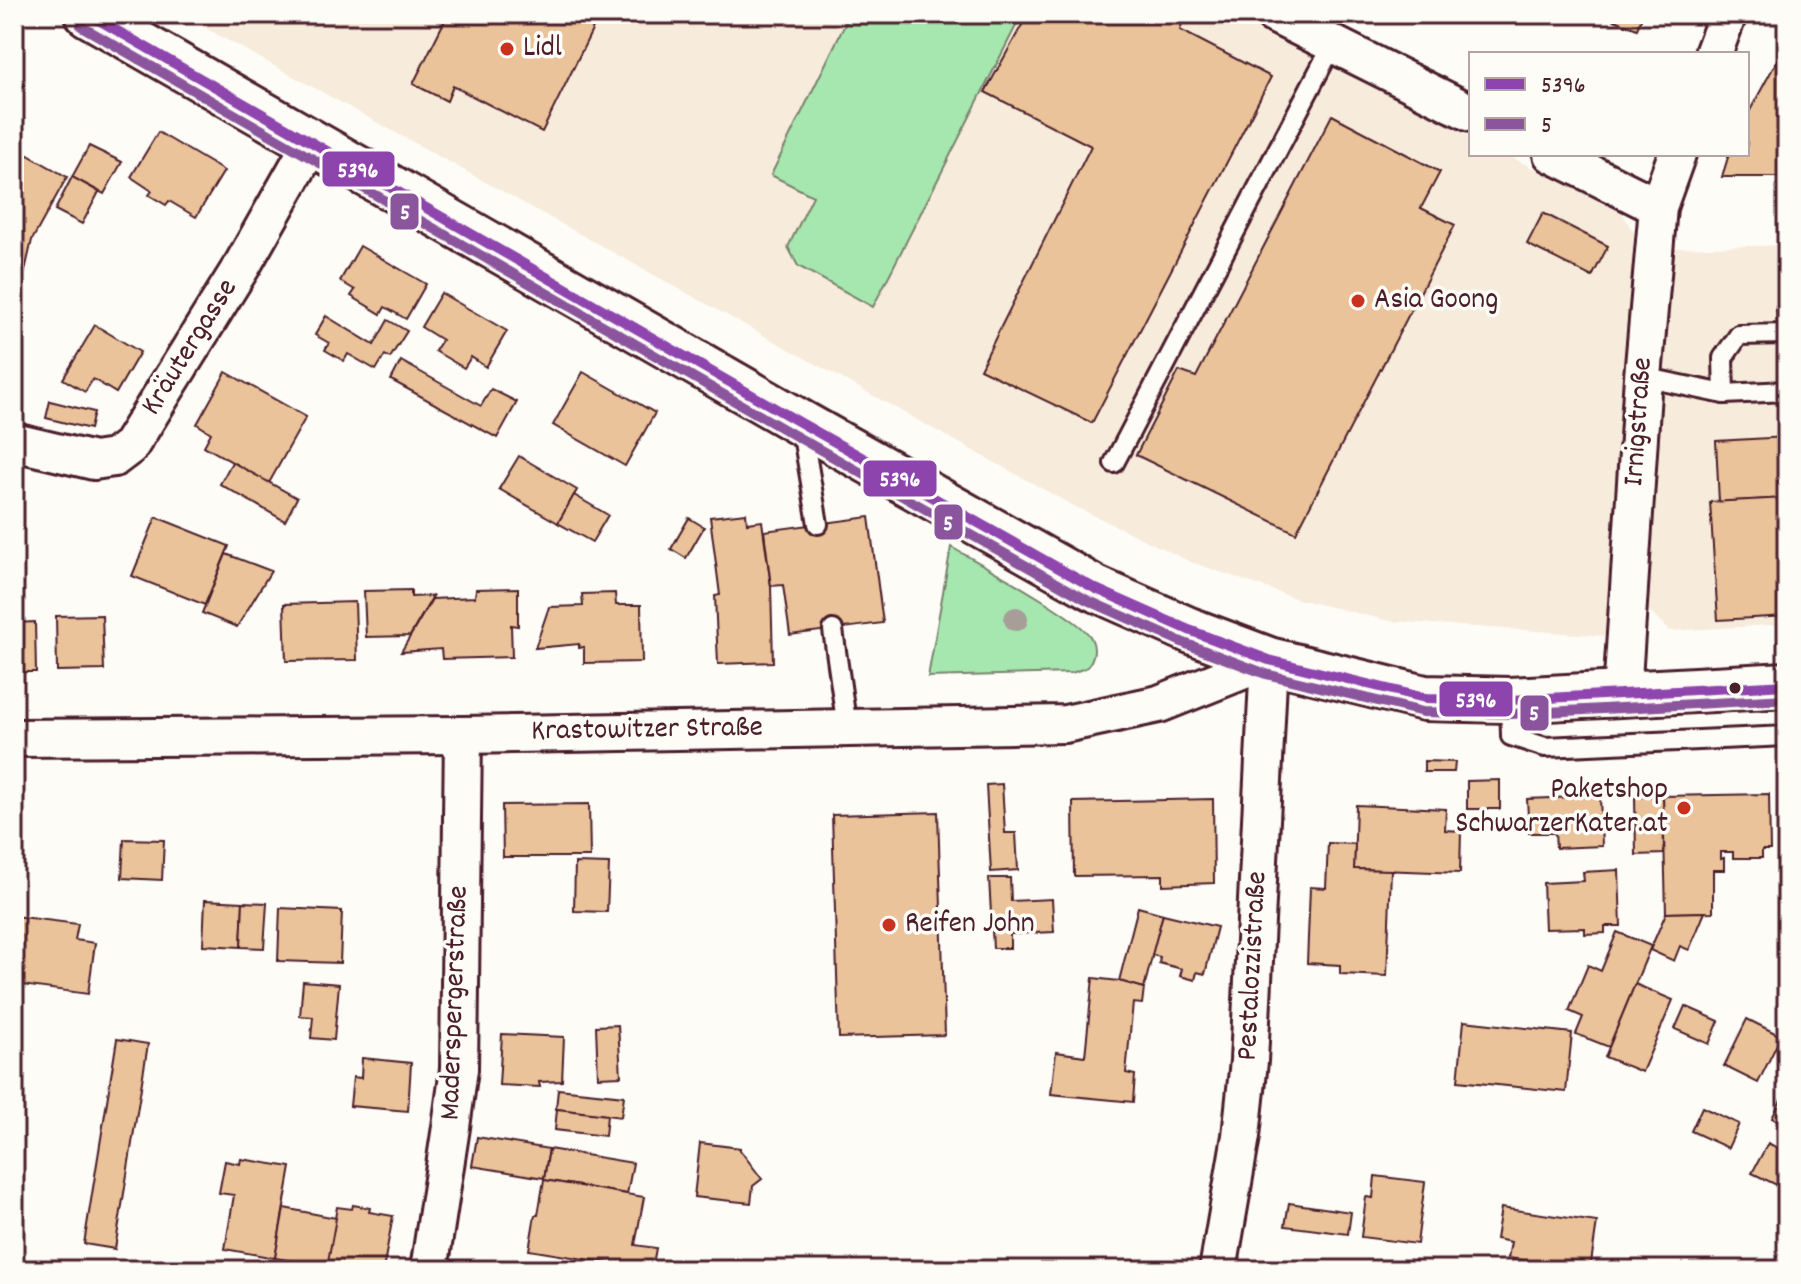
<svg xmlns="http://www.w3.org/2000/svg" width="1801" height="1284" font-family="Dekko,sans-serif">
<rect width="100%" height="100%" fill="#fdfcf7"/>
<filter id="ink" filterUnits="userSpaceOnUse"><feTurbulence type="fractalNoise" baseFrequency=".0125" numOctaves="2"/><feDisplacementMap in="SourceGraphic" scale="16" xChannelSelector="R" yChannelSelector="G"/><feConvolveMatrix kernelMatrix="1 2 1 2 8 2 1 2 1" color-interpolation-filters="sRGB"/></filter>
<g filter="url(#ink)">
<!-- built -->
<g fill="#f7ebdb">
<path d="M 180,14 L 1228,14 L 1471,137 L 1471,154 L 1505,154 L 1622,213 L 1634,233 L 1609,636 L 1390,621 L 1298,599 L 1191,562 L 1072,505 Z"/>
<path d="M 1787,245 L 1787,624 L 1670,631 L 1648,610 L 1670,260 L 1674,248 Z"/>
</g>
<!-- green -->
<g fill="#a6e7af" stroke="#78836d" stroke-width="2">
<path d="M 850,14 L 1022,14 L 873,307 L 798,266 L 788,247 L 813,196 L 771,175 Z"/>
<path d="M 951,547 C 977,562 1081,618 1091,638 C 1097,649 1093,658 1088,667 L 1072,673 L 928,677 Z"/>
</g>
<!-- building -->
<g fill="#eac39a" stroke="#4a1f2b" stroke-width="2">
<path d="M 448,14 L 600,14 L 542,132 L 453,86 L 447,101 L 413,84 Z"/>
<path d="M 1028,14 L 1185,14 L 1180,30 L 1271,77 L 1092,423 L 980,369 L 1091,146 L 985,92 Z"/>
<path d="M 1599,14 L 1643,14 L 1637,29 Z"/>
<path d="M 1787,42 L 1787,177 L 1722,177 L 1729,154 L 1747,154 L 1747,116 Z"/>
<path d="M 1332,115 L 1440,172 L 1421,208 L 1455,225 L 1296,533 L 1136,455 L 1179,371 L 1196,377 Z"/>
<path d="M 158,132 L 224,171 L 196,217 L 169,201 L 166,205 L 149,195 L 152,191 L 131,177 Z"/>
<path d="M 89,146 L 122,162 L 104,194 L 72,177 Z"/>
<path d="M 14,147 L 67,177 L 32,240 L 14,319 Z"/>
<path d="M 72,177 L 99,192 L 82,224 L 55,210 Z"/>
<path d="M 1543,213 L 1608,246 L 1592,277 L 1527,244 Z"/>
<path d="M 360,246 L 426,284 L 406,319 L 385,307 L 381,314 L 351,296 L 355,290 L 340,281 Z"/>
<path d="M 441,293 L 507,331 L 486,367 L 471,357 L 464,368 L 435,351 L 442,340 L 421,327 Z"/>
<path d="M 1776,307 L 1787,307 L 1787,372 L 1780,372 Z"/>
<path d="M 326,316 L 374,345 L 388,320 L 407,331 L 390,358 L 385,355 L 376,370 L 348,354 L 344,361 L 325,350 L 329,343 L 315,335 Z"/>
<path d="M 95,325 L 140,352 L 116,393 L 93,379 L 85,392 L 63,379 Z"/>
<path d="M 401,361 L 481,406 L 491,389 L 517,402 L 497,438 L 391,380 Z"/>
<path d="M 226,372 L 306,417 L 269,483 L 204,446 L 211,433 L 197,424 Z"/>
<path d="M 583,372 L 655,413 L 625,466 L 553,425 Z"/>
<path d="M 50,401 L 94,412 L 90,429 L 46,418 Z"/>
<path d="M 1787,437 L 1787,498 L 1719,502 L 1716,441 Z"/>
<path d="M 519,456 L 577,490 L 558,523 L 499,489 Z"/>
<path d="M 232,462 L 297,498 L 285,521 L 220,484 Z"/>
<path d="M 574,495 L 608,515 L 592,542 L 558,523 Z"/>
<path d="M 1787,498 L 1787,616 L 1718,620 L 1710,502 Z"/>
<path d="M 746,513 L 747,523 L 762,521 L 771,586 L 773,662 L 718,664 L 715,596 L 720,595 L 710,517 Z"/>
<path d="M 156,517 L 229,546 L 205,605 L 132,576 Z"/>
<path d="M 869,517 L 883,623 L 790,635 L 783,585 L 771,586 L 764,531 Z"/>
<path d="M 689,518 L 704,527 L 686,558 L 671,549 Z"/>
<path d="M 226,554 L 271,571 L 237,627 L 202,613 Z"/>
<path d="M 518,588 L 518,626 L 511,625 L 512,657 L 442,659 L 441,649 L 401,652 L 432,599 L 475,597 L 476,589 Z"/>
<path d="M 411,590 L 411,597 L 433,596 L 410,636 L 366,637 L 364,591 Z"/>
<path d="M 615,593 L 616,605 L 641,605 L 642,662 L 584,663 L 584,647 L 579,648 L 579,644 L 535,648 L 549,607 L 583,606 L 582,594 Z"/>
<path d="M 355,602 L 357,660 L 286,661 L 284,604 Z"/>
<path d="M 102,615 L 104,670 L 57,671 L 56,616 Z"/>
<path d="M 35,622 L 36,672 L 14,672 L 14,623 Z"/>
<path d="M 1424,761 L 1455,762 L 1454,772 L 1424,772 Z"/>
<path d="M 1500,780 L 1500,809 L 1467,809 L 1467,781 Z"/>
<path d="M 1002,784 L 1005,833 L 1016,833 L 1018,870 L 991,872 L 986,785 Z"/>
<path d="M 1769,794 L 1770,850 L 1762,850 L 1762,858 L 1733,858 L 1733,852 L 1721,852 L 1721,859 L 1724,858 L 1724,870 L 1713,870 L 1713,912 L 1666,913 L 1663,796 Z"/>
<path d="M 1600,796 L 1602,846 L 1556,848 L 1555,833 L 1529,833 L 1527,799 Z"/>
<path d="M 1663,796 L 1664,854 L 1636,855 L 1635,797 Z"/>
<path d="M 1213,799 L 1214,883 L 1163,885 L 1163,875 L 1074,876 L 1073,802 Z"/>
<path d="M 589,804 L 590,857 L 503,857 L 502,805 Z"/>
<path d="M 1356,805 L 1446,809 L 1445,830 L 1461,831 L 1460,873 L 1354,869 Z"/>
<path d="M 938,812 L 945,1035 L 839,1038 L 832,815 Z"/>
<path d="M 124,839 L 164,840 L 162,880 L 122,878 Z"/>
<path d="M 1328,843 L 1355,844 L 1354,869 L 1391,870 L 1387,976 L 1340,974 L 1340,965 L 1307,963 L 1310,887 L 1326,888 Z"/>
<path d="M 575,863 L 609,864 L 607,912 L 574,911 Z"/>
<path d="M 1619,870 L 1621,926 L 1605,926 L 1605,933 L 1585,934 L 1585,928 L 1545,929 L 1543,883 L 1584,881 L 1583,872 Z"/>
<path d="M 989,878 L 1010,878 L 1011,901 L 1052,899 L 1054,932 L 1010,934 L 1010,948 L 993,948 Z"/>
<path d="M 205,900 L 243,902 L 241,947 L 203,945 Z"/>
<path d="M 243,902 L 267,903 L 264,948 L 241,947 Z"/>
<path d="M 1138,907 L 1163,914 L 1144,988 L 1119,981 Z"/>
<path d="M 280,908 L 342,911 L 340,963 L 278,961 Z"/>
<path d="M 1705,912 L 1689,950 L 1680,946 L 1674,961 L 1650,950 L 1666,913 Z"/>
<path d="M 1163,914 L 1217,927 L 1205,974 L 1197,972 L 1195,980 L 1180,976 L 1182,969 L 1159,963 L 1160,957 L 1152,955 Z"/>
<path d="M 14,916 L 78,924 L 75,940 L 95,943 L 88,994 L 14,984 Z"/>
<path d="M 1617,932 L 1651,946 L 1609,1047 L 1576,1034 L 1583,1017 L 1569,1011 L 1588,965 L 1601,971 Z"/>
<path d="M 1093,978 L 1119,981 L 1144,988 L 1142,1004 L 1133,1003 L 1126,1073 L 1135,1075 L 1133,1102 L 1051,1094 L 1056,1052 L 1085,1056 Z"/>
<path d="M 303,981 L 339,984 L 334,1040 L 311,1038 L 313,1017 L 300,1016 Z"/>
<path d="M 1635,984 L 1673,1000 L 1642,1072 L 1605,1057 Z"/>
<path d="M 1685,1006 L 1719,1021 L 1709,1044 L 1675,1029 Z"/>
<path d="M 1747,1019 L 1781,1036 L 1758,1083 L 1724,1066 Z"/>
<path d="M 1464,1021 L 1572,1033 L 1566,1092 L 1458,1081 Z"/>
<path d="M 618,1025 L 621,1076 L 598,1077 L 596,1026 Z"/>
<path d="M 502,1034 L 564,1037 L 562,1081 L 539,1082 L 540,1087 L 499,1085 Z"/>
<path d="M 117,1039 L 148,1044 L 115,1249 L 84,1244 Z"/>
<path d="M 362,1058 L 411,1063 L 408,1111 L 350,1106 L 353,1077 L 361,1078 Z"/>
<path d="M 1787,1088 L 1787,1126 L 1772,1118 Z"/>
<path d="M 558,1089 L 624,1096 L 621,1117 L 556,1109 Z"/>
<path d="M 1702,1107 L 1739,1124 L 1728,1148 L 1691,1131 Z"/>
<path d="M 557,1109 L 607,1115 L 605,1136 L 555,1130 Z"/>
<path d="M 477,1137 L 549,1149 L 544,1178 L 472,1166 Z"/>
<path d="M 700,1143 L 740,1148 L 740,1150 L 762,1179 L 753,1186 L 751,1203 L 694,1197 Z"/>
<path d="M 1768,1143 L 1787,1153 L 1787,1190 L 1752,1173 Z"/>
<path d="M 549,1149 L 633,1163 L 627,1194 L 544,1180 Z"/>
<path d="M 241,1159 L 291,1167 L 275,1258 L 225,1249 L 234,1195 L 219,1193 L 225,1161 L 240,1164 Z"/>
<path d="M 1375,1176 L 1425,1182 L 1417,1244 L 1361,1237 L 1366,1197 L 1373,1198 Z"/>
<path d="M 544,1180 L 644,1197 L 635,1245 L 656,1248 L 652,1270 L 529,1250 L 535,1215 L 538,1215 Z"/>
<path d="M 1289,1203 L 1351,1212 L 1348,1234 L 1285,1226 Z"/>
<path d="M 353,1205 L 370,1208 L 369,1212 L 393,1216 L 383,1270 L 364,1270 L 327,1264 L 337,1207 L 352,1209 Z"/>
<path d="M 284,1208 L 336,1218 L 327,1267 L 275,1258 Z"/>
<path d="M 1501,1208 L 1597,1222 L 1590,1270 L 1508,1258 L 1511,1242 L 1496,1239 Z"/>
</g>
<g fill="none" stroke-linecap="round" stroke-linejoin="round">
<!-- lane casing -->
<g stroke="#4a1f2b" stroke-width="24">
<g id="lane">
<path d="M 1643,377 L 1724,394 L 1787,391"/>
<path d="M 1724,394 L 1723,358 L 1739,335 L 1787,334"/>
<path d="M 802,430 L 818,524"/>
<path d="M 1114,463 L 1333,44"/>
<path d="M 833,630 L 847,728"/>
<path d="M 1510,700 L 1511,736 L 1545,747 L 1787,736"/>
</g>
</g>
<!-- street casing -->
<g stroke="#4a1f2b" stroke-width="42">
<g id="street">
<path d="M 1273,14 L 1471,113"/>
<path d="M 1713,54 L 1728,14"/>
<path d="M 1552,154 L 1658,207"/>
<path d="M 14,442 L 94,461 L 114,458 L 130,446 L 243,264 L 312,142"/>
<path d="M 1622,694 L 1643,377 L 1658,207 L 1677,154"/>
<path d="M 14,738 L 463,735 L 1065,724 L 1159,704 L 1269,660 L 1249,1061 L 1241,1136 L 1218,1270"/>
<path d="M 429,1270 L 451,1127 L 459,1069 L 463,735"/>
</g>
</g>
<!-- secondary casing -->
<g stroke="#4a1f2b" stroke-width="50">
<path id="secondary" d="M 88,14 L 801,423 L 1094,588 L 1189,630 L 1269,660 L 1425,698 L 1510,700 L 1787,685"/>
</g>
<!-- lane -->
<use href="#lane" stroke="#fdfcf7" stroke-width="18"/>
<!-- street -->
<use href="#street" stroke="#fdfcf7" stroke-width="36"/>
<!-- secondary -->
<use href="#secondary" stroke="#fdfcf7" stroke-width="44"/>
<!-- bus-1 casing -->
<g stroke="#fdfcf7" stroke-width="16">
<path id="bus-1" d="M 88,14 L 801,423 L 1094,588 L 1189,630 L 1269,660 L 1425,698 L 1510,700 L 1787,685"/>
</g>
<!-- bus-2 casing -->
<g stroke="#fdfcf7" stroke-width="16">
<path id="bus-2" d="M 81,26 L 794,435 L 1087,600 L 1184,643 L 1266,674 L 1423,712 L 1511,714 L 1787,699"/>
</g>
<!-- bus-1 -->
<use href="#bus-1" stroke="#8e44ad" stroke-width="10"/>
<!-- bus-2 -->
<use href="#bus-2" stroke="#8b559d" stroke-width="10"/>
</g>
<!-- trees -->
<circle fill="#a79e99" cx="1016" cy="619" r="12"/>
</g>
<!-- markers -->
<g fill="#c8321e" stroke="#fdfcf7" stroke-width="3">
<circle cx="507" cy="49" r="8"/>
<circle cx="1358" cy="301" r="8"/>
<circle cx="1684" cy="808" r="8"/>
<circle cx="889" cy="925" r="8"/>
</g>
<circle fill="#4a1f2b" stroke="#fdfcf7" stroke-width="3" cx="1735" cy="688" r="7"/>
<g text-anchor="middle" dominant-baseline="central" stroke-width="7" stroke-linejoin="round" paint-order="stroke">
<!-- poi labels -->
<g font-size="30" fill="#4a1f2b" stroke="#fdfcf7" text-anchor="start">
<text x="523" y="49">Lidl</text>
<text x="1374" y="301">Asia Goong</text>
<text x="1668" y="791" text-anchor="end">Paketshop<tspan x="1668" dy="34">SchwarzerKater.at</tspan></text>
<text x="905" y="925">Reifen John</text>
</g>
<!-- street labels -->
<g font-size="30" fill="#4a1f2b" stroke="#fdfcf7">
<text transform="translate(191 348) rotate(-58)">Kräutergasse</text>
<text transform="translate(1640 422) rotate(-86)">Irnigstraße</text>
<text transform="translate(647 731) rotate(-1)">Krastowitzer Straße</text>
<text transform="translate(1254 966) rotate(-87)">Pestalozzistraße</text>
<text transform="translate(456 1003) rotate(-88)">Maderspergerstraße</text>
</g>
</g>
<g stroke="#fdfcf7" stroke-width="3">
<rect x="321" y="150" width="75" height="38" rx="8" fill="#8e44ad"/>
<rect x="389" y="192" width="31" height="39" rx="8" fill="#8b559d"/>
<rect x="862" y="459" width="76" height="39" rx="8" fill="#8e44ad"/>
<rect x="933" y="503" width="31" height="38" rx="8" fill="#8b559d"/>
<rect x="1438" y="680" width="76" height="38" rx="8" fill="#8e44ad"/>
<rect x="1519" y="694" width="31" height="38" rx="8" fill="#8b559d"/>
</g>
<g font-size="22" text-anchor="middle" font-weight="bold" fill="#fff">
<text x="358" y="177">5396</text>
<text x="405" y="219">5</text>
<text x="900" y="486">5396</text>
<text x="948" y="530">5</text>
<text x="1476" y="707">5396</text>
<text x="1534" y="720">5</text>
</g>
<!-- margin -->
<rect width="1801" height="1284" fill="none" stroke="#fdfcf7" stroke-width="48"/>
<rect x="24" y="24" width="1753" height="1236" fill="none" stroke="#4a1f2b" stroke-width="3" filter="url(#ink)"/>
<!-- legend -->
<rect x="1469" y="52" width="280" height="104" fill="#fdfcf7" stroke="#b5a4a5" stroke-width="2"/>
<rect x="1485" y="78" width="40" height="12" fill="#8e44ad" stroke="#b5a4a5" stroke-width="2"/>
<text x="1541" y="92" font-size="24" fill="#4a1f2b">5396</text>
<rect x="1485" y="118" width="40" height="12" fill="#8b559d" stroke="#b5a4a5" stroke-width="2"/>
<text x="1541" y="132" font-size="24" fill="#4a1f2b">5</text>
</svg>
